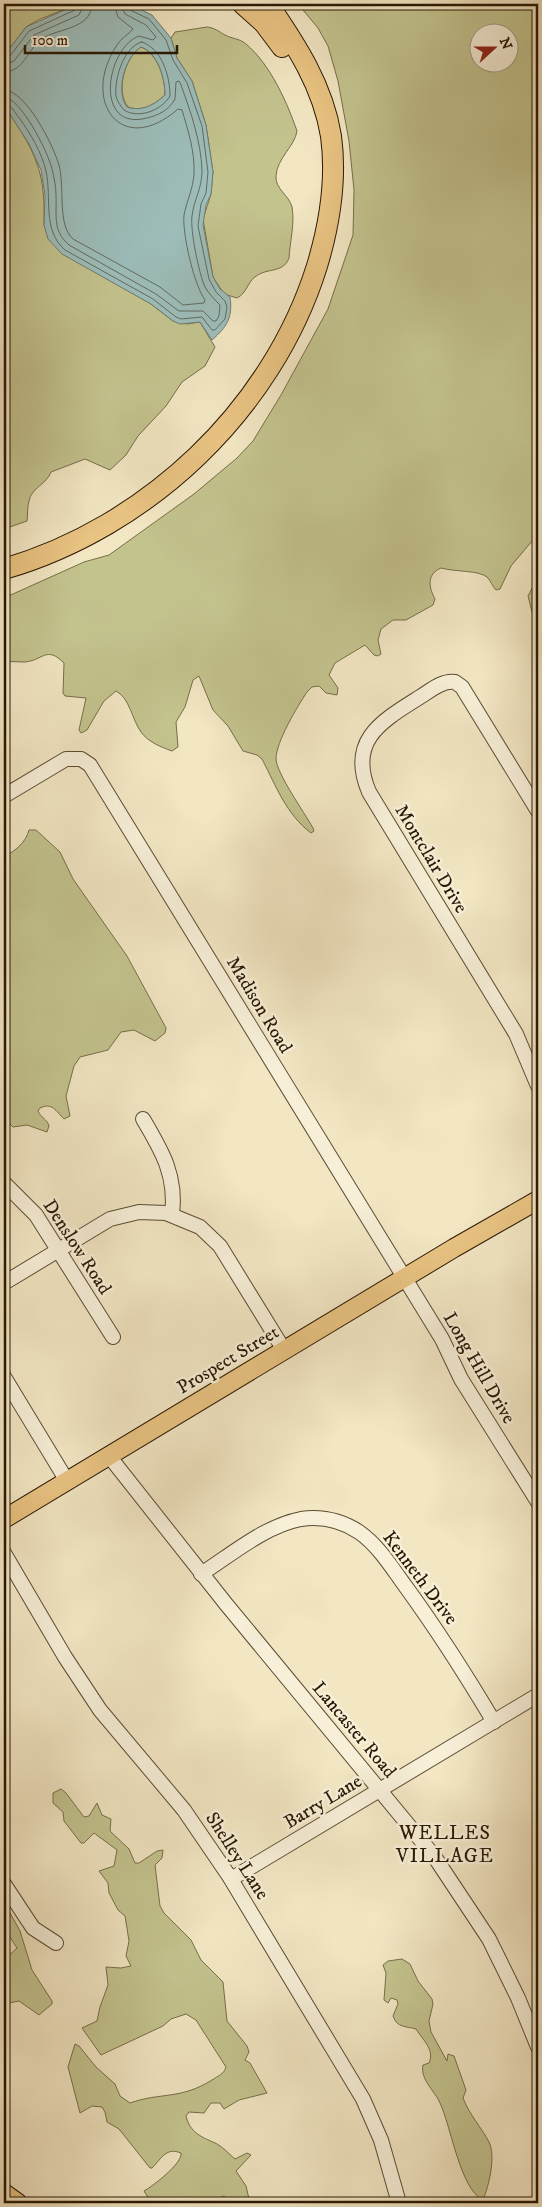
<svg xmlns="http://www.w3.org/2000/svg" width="542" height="2207" font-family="'IM FELL DW Pica',serif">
<rect width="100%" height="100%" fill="#f2e6c3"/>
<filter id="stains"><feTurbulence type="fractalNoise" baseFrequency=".004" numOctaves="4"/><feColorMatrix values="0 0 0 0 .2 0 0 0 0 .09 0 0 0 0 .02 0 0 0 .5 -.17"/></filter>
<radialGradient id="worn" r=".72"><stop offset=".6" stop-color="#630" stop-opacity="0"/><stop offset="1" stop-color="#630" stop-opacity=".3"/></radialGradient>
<!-- green -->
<g fill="#c3c38e" stroke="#766e48" fill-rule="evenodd">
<path d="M 4,4 L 116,4 L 78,4 L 38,20 L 26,27 L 4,56 Z"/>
<path d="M 298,4 L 538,4 L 538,534 L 511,566 L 500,589 L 496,590 C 492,586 491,581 487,577 C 478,570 455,572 441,568 C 427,574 428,586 435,599 L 433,605 L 406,620 L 393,620 L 381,629 L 378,640 L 381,654 L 378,656 L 374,655 L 365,645 L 335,663 L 329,675 L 338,688 L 337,695 L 326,693 L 319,686 L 312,687 L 307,692 C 297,707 276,742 276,759 C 277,774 304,812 313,828 L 314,831 L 311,833 C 286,814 276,786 262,759 L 257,755 L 243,751 L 228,726 L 213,710 L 199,676 L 193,680 L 185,707 L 176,722 L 178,747 L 172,751 C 161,747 148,742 141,732 C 132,720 130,698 116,691 L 104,701 L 87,730 L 81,733 L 79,730 L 86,698 L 65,696 L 63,693 L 64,663 C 46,645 43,661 24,662 C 17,662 11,661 4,662 L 4,598 L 84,562 L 109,555 L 194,494 L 237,458 L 253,441 L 281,395 L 328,309 L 353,235 L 354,190 L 349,141 L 338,81 L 328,46 L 318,28 ZM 480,32 L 510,32 L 510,62 L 480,62 Z"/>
<path d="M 207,27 C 215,28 218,31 225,35 C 232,39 239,38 246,44 C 270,64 287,102 297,131 C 295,146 277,158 276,176 C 275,189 289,195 292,207 C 295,223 290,241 289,258 C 283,274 267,267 255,277 C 247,283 247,293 237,298 L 224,294 L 213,277 L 203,219 L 211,194 L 213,172 L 206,125 L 192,81 L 177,58 L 171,38 L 175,32 Z"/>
<path d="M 141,47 C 158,54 165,78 165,95 C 154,105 142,112 128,107 C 115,91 125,57 141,47 Z"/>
<path d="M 4,105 C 8,113 15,120 19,128 C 41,163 45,184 44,225 L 94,271 L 151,304 L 173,321 L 187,324 L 200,322 L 215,347 L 205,366 L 182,382 L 166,406 L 138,436 L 126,455 L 110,470 L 85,459 L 51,472 C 47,484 31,488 29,501 C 27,507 28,515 27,521 L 4,529 Z"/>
<path d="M 538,577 L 538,656 L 534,642 L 534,620 L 528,596 Z"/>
<path d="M 29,830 L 36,830 L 60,852 L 73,879 L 127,956 L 166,1028 L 165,1033 L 155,1041 L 134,1030 L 121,1032 L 108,1050 L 80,1057 L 74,1066 L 66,1096 L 70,1116 L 64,1119 C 56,1111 52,1102 40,1108 L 38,1111 C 41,1118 47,1119 49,1126 L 47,1132 L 27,1125 L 13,1127 L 4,1118 L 4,856 C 15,852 26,842 29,830 Z"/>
<path d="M 61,1789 L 66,1793 L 84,1817 L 89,1816 L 97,1803 L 102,1815 L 111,1819 L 110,1831 L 129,1849 L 135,1863 L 139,1863 L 157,1851 L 163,1850 L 162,1858 L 155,1865 L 160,1906 L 164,1913 L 191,1940 L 201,1960 L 223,1982 L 227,2021 L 247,2046 L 249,2052 L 245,2060 L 250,2063 L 267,2093 L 239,2100 L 224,2109 L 220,2103 L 211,2103 L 204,2113 L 189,2112 L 186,2116 C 190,2133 202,2137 215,2143 C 222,2146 229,2154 235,2159 L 247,2153 L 251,2155 L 236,2171 L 246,2186 L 249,2199 L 246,2203 L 230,2203 L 224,2196 L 209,2203 L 158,2203 L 147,2196 L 144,2191 C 153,2186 183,2163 181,2153 C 166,2147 162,2158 152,2168 L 150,2168 L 119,2129 L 107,2122 L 105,2112 L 102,2107 L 92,2106 L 80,2113 L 68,2067 L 75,2044 L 79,2046 L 96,2067 L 115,2084 L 120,2096 L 130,2103 C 161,2092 180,2100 212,2080 C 218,2076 224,2074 226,2067 L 196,2020 L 186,2014 L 171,2019 L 163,2026 L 101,2055 L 82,2028 L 97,2021 L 100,2007 L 108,1985 L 106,1967 L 121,1968 L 131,1966 L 126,1956 L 129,1941 L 125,1916 L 118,1910 L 109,1893 L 108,1883 L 99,1871 L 114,1866 L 117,1850 L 94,1833 L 84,1843 L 81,1843 L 64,1821 L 63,1812 L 53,1803 L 53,1793 Z"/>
<path d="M 4,1902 L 20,1931 L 32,1970 L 52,2001 L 52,2004 L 39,2015 L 19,2001 L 4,2004 L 4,1960 L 17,1948 L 4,1928 Z"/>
<path d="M 402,1959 L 410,1964 L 418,1981 L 432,1999 L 433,2004 L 429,2021 L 431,2032 L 447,2061 L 448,2054 L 454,2056 L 466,2090 L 463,2098 C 469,2114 481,2127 489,2142 C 496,2157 489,2185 483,2200 C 460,2189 451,2126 440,2103 C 435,2091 420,2080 423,2065 L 429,2063 C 435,2050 423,2040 416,2029 C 406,2026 397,2028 393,2016 L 398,2004 L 397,2000 L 391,1998 L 388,2003 L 384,2000 L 386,1973 L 383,1965 L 388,1961 Z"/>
</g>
<!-- water -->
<path fill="#9dbebb" stroke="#6f7c71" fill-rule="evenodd" d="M 78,4 L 129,4 L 152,15 L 171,38 L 177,58 L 192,81 L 206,125 L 213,172 L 211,194 L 206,205 L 203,225 L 213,277 L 220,289 L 230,297 C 233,317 227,327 212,340 L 200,322 L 180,324 L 173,321 L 151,304 L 62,254 L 48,239 L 44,225 L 45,195 L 41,170 L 29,144 L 4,105 L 4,56 L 26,27 ZM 141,47 C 158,53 165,78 165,95 C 154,105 142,112 127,107 C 115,91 125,57 141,47 Z"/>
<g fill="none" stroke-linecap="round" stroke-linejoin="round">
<!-- shore -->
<g stroke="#636b5f" stroke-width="1">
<path d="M 142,42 C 162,49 170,76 170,96 C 161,111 138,119 124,110 C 120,105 117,101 116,96 C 114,79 124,46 142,42 Z"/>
<path d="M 4,58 L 10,56 L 29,31 L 75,10 L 78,4"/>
<path d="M 4,65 L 14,61 L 34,35 L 79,15 L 84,4"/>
<path d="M 4,72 C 22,72 26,54 38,42 C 53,27 91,32 92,4"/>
<path d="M 4,90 C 26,90 53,145 59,165 C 65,188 57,225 73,239 L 160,287 L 183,305 L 204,303 L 205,300 C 194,285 182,233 184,215 C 187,200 193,189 194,174 C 195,152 188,130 182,110 L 178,109 C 121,159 80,100 117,45 C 121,38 128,35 133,29 L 118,17 L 114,4"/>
<path d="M 4,97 C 21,98 48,152 52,169 C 54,177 56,187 56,195 C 57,216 52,230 69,245 L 156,294 L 179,311 L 203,311 L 213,321 L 216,321 L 219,316 L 220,305 C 215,300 209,294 205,287 C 199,274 190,230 192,216 C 194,199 202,189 202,171 C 201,141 191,113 181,85 L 179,81 L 176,82 L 175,99 C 169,110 159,115 147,118 C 93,132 106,48 139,36 L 153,40 L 156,37 L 146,25 L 125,14 L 121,4"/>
<path d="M 4,103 C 11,104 15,113 20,119 C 30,133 42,153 46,171 C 52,199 42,230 65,250 L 153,299 L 176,317 L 181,319 L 202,317 L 212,330 L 215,330 L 225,319 L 227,307 L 225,301 L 216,292 L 209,279 L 198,226 L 201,204 L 206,193 L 208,172 L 202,126 L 187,83 L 173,60 L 166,40 L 149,19 L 130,10 L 128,4"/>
</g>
<!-- minor casing -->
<g stroke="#5b4c33" stroke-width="16">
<g id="minor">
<path d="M 4,796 L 66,759 L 81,759 L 90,765 L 442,1339 L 461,1379 L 538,1502"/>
<path d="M 538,811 L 462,687 L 455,682 C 442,680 430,691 420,697 C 382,721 347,740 369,792 L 516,1034 L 538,1086"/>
<path d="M 143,1119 C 162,1151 177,1176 172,1215"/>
<path d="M 4,1183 L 36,1215 L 113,1337"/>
<path d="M 4,1283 L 110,1219 L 139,1212 L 166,1213 L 200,1227 L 220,1246 L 284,1350"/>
<path d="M 4,1377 L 67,1481"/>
<path d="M 109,1456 L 226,1604 L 434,1856 L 489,1939 L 518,1998 L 538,2047"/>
<path d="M 4,1553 L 65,1657 L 100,1710 L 184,1810 L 229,1876 L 363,2099 L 381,2140 L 399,2203"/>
<path d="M 201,1574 C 232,1554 265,1526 301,1519 C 322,1516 342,1521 359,1532 C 379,1546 392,1568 406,1587 C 438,1631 466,1675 494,1722"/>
<path d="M 231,1879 L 538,1695"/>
<path d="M 4,1884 L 33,1928 L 56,1943"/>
</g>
</g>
<!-- major casing -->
<g stroke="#291803" stroke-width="20">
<g id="major">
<path d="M 4,1519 L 454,1248 L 538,1200"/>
<path d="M 4,2193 L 18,2203"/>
</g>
</g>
<!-- highway casing -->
<g stroke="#291803" stroke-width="22">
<g id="highway">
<path d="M 243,4 L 264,23 L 282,47"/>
<path d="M 4,569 C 148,527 272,410 317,266 C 330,223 337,180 331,136 C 323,86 296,45 268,4"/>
</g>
</g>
<!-- minor -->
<use href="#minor" stroke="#f7efd8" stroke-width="14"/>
<!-- major -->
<use href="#major" stroke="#e9c382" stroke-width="18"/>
<!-- highway -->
<use href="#highway" stroke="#e9c382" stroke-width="20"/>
</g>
<g text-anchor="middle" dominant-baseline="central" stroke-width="5" stroke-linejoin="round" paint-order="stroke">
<!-- street labels -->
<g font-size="19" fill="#291803" stroke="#f7efd8">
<text transform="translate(431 859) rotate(59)">Montclair Drive</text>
<text transform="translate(259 1005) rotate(59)">Madison Road</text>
<text transform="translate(77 1247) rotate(57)">Denslow Road</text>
<text transform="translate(228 1360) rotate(-31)">Prospect Street</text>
<text transform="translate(479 1368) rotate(60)">Long Hill Drive</text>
<text transform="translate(420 1578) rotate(53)">Kenneth Drive</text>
<text transform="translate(354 1730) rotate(50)">Lancaster Road</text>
<text transform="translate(323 1802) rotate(-31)">Barry Lane</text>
<text transform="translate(237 1856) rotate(57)">Shelley Lane</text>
</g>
<!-- neighbourhood labels -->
<g font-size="20" letter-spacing="1" fill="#291803" stroke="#f7efd8">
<text x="445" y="1833">WELLES<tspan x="445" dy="23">VILLAGE</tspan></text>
</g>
</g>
<!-- margin -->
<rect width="542" height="2207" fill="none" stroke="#f2e6c3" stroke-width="20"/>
<rect x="5" y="5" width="532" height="2197" fill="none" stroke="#291803" stroke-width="2.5"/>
<rect x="10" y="10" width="522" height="2187" fill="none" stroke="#291803"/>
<!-- north arrow -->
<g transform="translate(494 48) rotate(69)"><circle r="24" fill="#f7efd8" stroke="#a59983"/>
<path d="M0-4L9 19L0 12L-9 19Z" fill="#8f2418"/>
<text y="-8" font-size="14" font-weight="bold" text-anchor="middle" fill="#291803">N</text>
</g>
<!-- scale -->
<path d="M25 45v8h152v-8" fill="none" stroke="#291803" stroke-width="2.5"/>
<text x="32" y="45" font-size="15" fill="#291803" stroke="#f7efd8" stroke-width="4" paint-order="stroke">100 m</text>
<rect width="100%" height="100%" filter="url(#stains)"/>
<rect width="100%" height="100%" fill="url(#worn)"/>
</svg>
